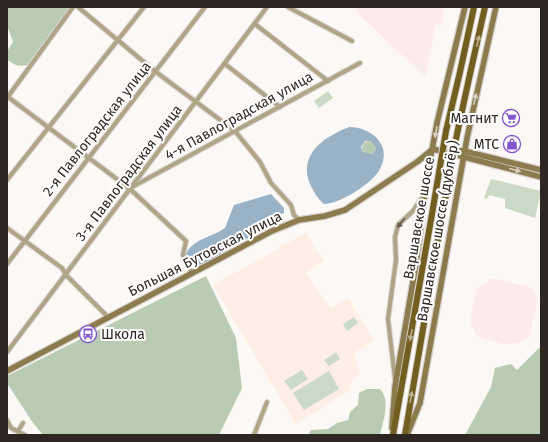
<svg xmlns="http://www.w3.org/2000/svg" width="548" height="442" font-family="'Fira Sans',sans-serif">
<rect width="100%" height="100%" fill="#fcf8f6"/>
<!-- built -->
<path fill="#feeee5" d="M 306,233 L 324,261 L 305,273 L 331,308 L 348,298 L 374,340 L 354,353 L 360,373 L 350,383 L 350,390 L 296,424 L 213,285 Z"/>
<!-- industrial -->
<g fill="#fbebec">
<path d="M 355,7 L 444,7 L 441,25 L 436,25 L 425,77 L 360,15 Z"/>
<path d="M 492,278 L 532,288 L 538,300 L 529,337 L 520,343 L 502,344 L 478,337 L 470,324 L 476,289 Z"/>
</g>
<!-- green -->
<g fill="#cbdac7">
<path d="M 328,91 L 333,98 L 319,108 L 314,101 Z"/>
<path d="M 491,179 L 541,191 L 535,218 L 505,208 L 505,199 L 489,195 L 487,199 L 484,198 Z"/>
<path d="M 354,317 L 358,323 L 347,331 L 343,324 Z"/>
<path d="M 336,352 L 340,359 L 329,366 L 324,360 Z"/>
<path d="M 302,370 L 308,379 L 291,390 L 284,381 Z"/>
<path d="M 329,371 L 339,389 L 304,410 L 293,393 Z"/>
</g>
<!-- forest -->
<g fill="#b9ccb3">
<path d="M 7,7 L 70,7 L 27,65 C 19,67 14,65 8,60 L 7,51 L 13,42 L 7,26 Z"/>
<circle cx="369" cy="148" r="7"/>
<path d="M 206,276 L 236,338 L 242,388 L 219,435 L 43,435 L 33,423 L 7,383 L 7,376 Z"/>
<path d="M 541,346 L 541,435 L 465,435 L 491,387 L 495,368 L 511,364 L 517,370 Z"/>
<path d="M 367,389 L 380,389 C 391,400 383,422 380,435 L 308,435 L 311,430 L 328,429 L 337,423 L 348,420 L 350,412 L 358,405 L 359,393 Z"/>
</g>
<!-- water -->
<g fill="#99b2c6" fill-rule="evenodd">
<path d="M 349,127 C 371,127 393,145 380,169 C 373,183 340,204 324,204 C 317,198 314,192 310,184 C 298,154 324,137 349,127 ZM 365,141 L 371,141 L 375,146 L 376,150 L 372,154 L 363,152 L 361,147 Z"/>
<path d="M 271,194 L 284,208 L 284,213 L 264,222 L 249,238 L 239,242 L 219,256 L 198,266 L 191,266 L 185,257 C 190,239 213,237 225,228 L 234,205 Z"/>
</g>
<g fill="none" stroke-linecap="round" stroke-linejoin="round">
<!-- street casing -->
<g stroke="#d7d2d0" stroke-width="6">
<g id="street">
<path d="M 78,7 L 156,72 L 235,131 L 260,162 L 271,183 L 291,205 L 294,215 L 299,220"/>
<path d="M 288,7 L 352,41"/>
<path d="M 255,24 L 328,81"/>
<path d="M 225,64 L 280,107"/>
<path d="M 8,97 L 130,189 L 186,241 L 183,255 L 192,274"/>
<path d="M 7,98 L 73,7"/>
<path d="M 7,180 L 144,7"/>
<path d="M 132,187 L 360,63"/>
<path d="M 7,228 L 62,268 L 66,275 L 109,318"/>
<path d="M 7,264 L 205,7"/>
<path d="M 7,352 L 267,7"/>
<path d="M 395,379 L 388,319 L 396,260 L 395,237 L 398,225 L 413,211 L 424,195"/>
<path d="M 7,420 L 11,428 L 25,435"/>
<path d="M 18,431 L 23,423"/>
<path d="M 254,435 L 267,402"/>
</g>
</g>
<!-- secondary casing -->
<g stroke="#d7d2d0" stroke-width="8">
<g id="secondary">
<path d="M 433,149 L 541,177"/>
<path d="M 451,150 L 464,151 L 541,170"/>
<path d="M 7,371 L 272,231 L 299,220 L 325,216 L 345,210 L 417,162 L 433,149"/>
<path d="M 392,428 L 395,387 L 416,264 L 427,177 L 437,123 L 465,7"/>
<path d="M 407,435 L 420,403 L 467,138 L 496,7"/>
</g>
</g>
<!-- primary casing -->
<g stroke="#d7d2d0" stroke-width="8">
<g id="primary">
<path d="M 460,72 L 474,7"/>
<path d="M 470,74 L 485,7"/>
<path d="M 393,435 L 432,214"/>
<path d="M 405,435 L 442,217"/>
</g>
</g>
<!-- street -->
<use href="#street" stroke="#afa586" stroke-width="4"/>
<!-- secondary -->
<use href="#secondary" stroke="#8c7c4d" stroke-width="5.5"/>
<!-- primary -->
<use href="#primary" stroke="#725f1f" stroke-width="6"/>
<!-- primary-bridge casing -->
<g stroke="#d7d2d0" stroke-width="8" stroke-linecap="butt">
<g id="primary-bridge">
<path d="M 432,214 L 446,131 L 460,72"/>
<path d="M 442,217 L 457,134 L 470,74"/>
</g>
</g>
<!-- primary-bridge -->
<use href="#primary-bridge" stroke="#725f1f" stroke-width="6"/>
</g>
<!-- one-way arrows -->
<defs><path id="oneway-solid" d="M-6-.8H1V-3.2L6.5 0L1 3.2V.8H-6Z"/></defs>
<g fill="#b8af8f">
<use href="#oneway-solid" transform="translate(478 41) rotate(-77)"/>
<use href="#oneway-solid" transform="translate(411 335) rotate(100)"/>
<use href="#oneway-solid" transform="translate(411 397) rotate(-80)"/>
</g>
<g fill="#d7d1c1">
<use href="#oneway-solid" transform="translate(475 99) rotate(-77)"/>
<use href="#oneway-solid" transform="translate(436 132) rotate(100)"/>
<use href="#oneway-solid" transform="translate(515 170) rotate(15)"/>
</g>
<use fill="#61594a" href="#oneway-solid" transform="translate(401 223) rotate(126)"/>
<!-- icons -->
<defs>
<g id="supermarket-ring" transform="scale(0.9)"><circle r="9.5" fill="#fff" stroke="#8255ce" stroke-width="1.5"/><path d="M-6-5.5h2.5l.6 2H6L4.5 2H-2.5L-4.4-4H-6ZM-1.5 3.2a1.3 1.3 0 1 0 .1 0ZM3 3.2a1.3 1.3 0 1 0 .1 0Z" fill="#8255ce"/></g>
<g id="shop-ring" transform="scale(0.9)"><circle r="9.5" fill="#fff" stroke="#8255ce" stroke-width="1.5"/><path d="M-5-2.5h2.3a2.7 3.5 0 0 1 5.4 0H5L5.5 6h-11ZM-1.5-2.5h3a1.5 2.3 0 0 0-3 0Z" fill="#8255ce"/></g>
<g id="bus-ring" transform="scale(0.9)"><circle r="9.5" fill="#fff" stroke="#8255ce" stroke-width="1.5"/><path d="M-5-6H5V4H4V6H2V4H-2V6H-4V4H-5ZM-3.5-4V0h7V-4ZM-3.5 1.2v1.5H-2V1.2ZM2 1.2v1.5H3.5V1.2Z" fill="#8255ce"/></g>
</defs>
<g fill-rule="evenodd">
<use href="#supermarket-ring" x="511" y="118"/>
<use href="#shop-ring" x="512" y="144"/>
<use href="#bus-ring" x="88" y="334"/>
</g>
<g text-anchor="middle" dominant-baseline="central" stroke-width="4" stroke-linejoin="round" paint-order="stroke">
<!-- street labels -->
<g font-size="14" fill="#2d2622" stroke="#fff">
<text transform="translate(239 116) rotate(-29)">4-я Павлоградская улица</text>
<text transform="translate(97 129) rotate(-52)">2-я Павлоградская улица</text>
<text transform="translate(129 173) rotate(-53)">3-я Павлоградская улица</text>
<text transform="translate(419 218) rotate(-80)">Варшавское шоссе</text>
<text transform="translate(438 231) rotate(-80)">Варшавское шоссе (дублёр)</text>
<text transform="translate(205 254) rotate(-27)">Большая Бутовская улица</text>
</g>
<!-- poi labels -->
<g font-size="14" fill="#2d2622" stroke="#fff" text-anchor="end">
<text x="498" y="118">Магнит</text>
<text x="499" y="144">МТС</text>
<text x="101" y="334" text-anchor="start">Школа</text>
</g>
</g>
<!-- border -->
<rect width="548" height="442" fill="none" stroke="#2d2622" stroke-width="16"/>
</svg>
